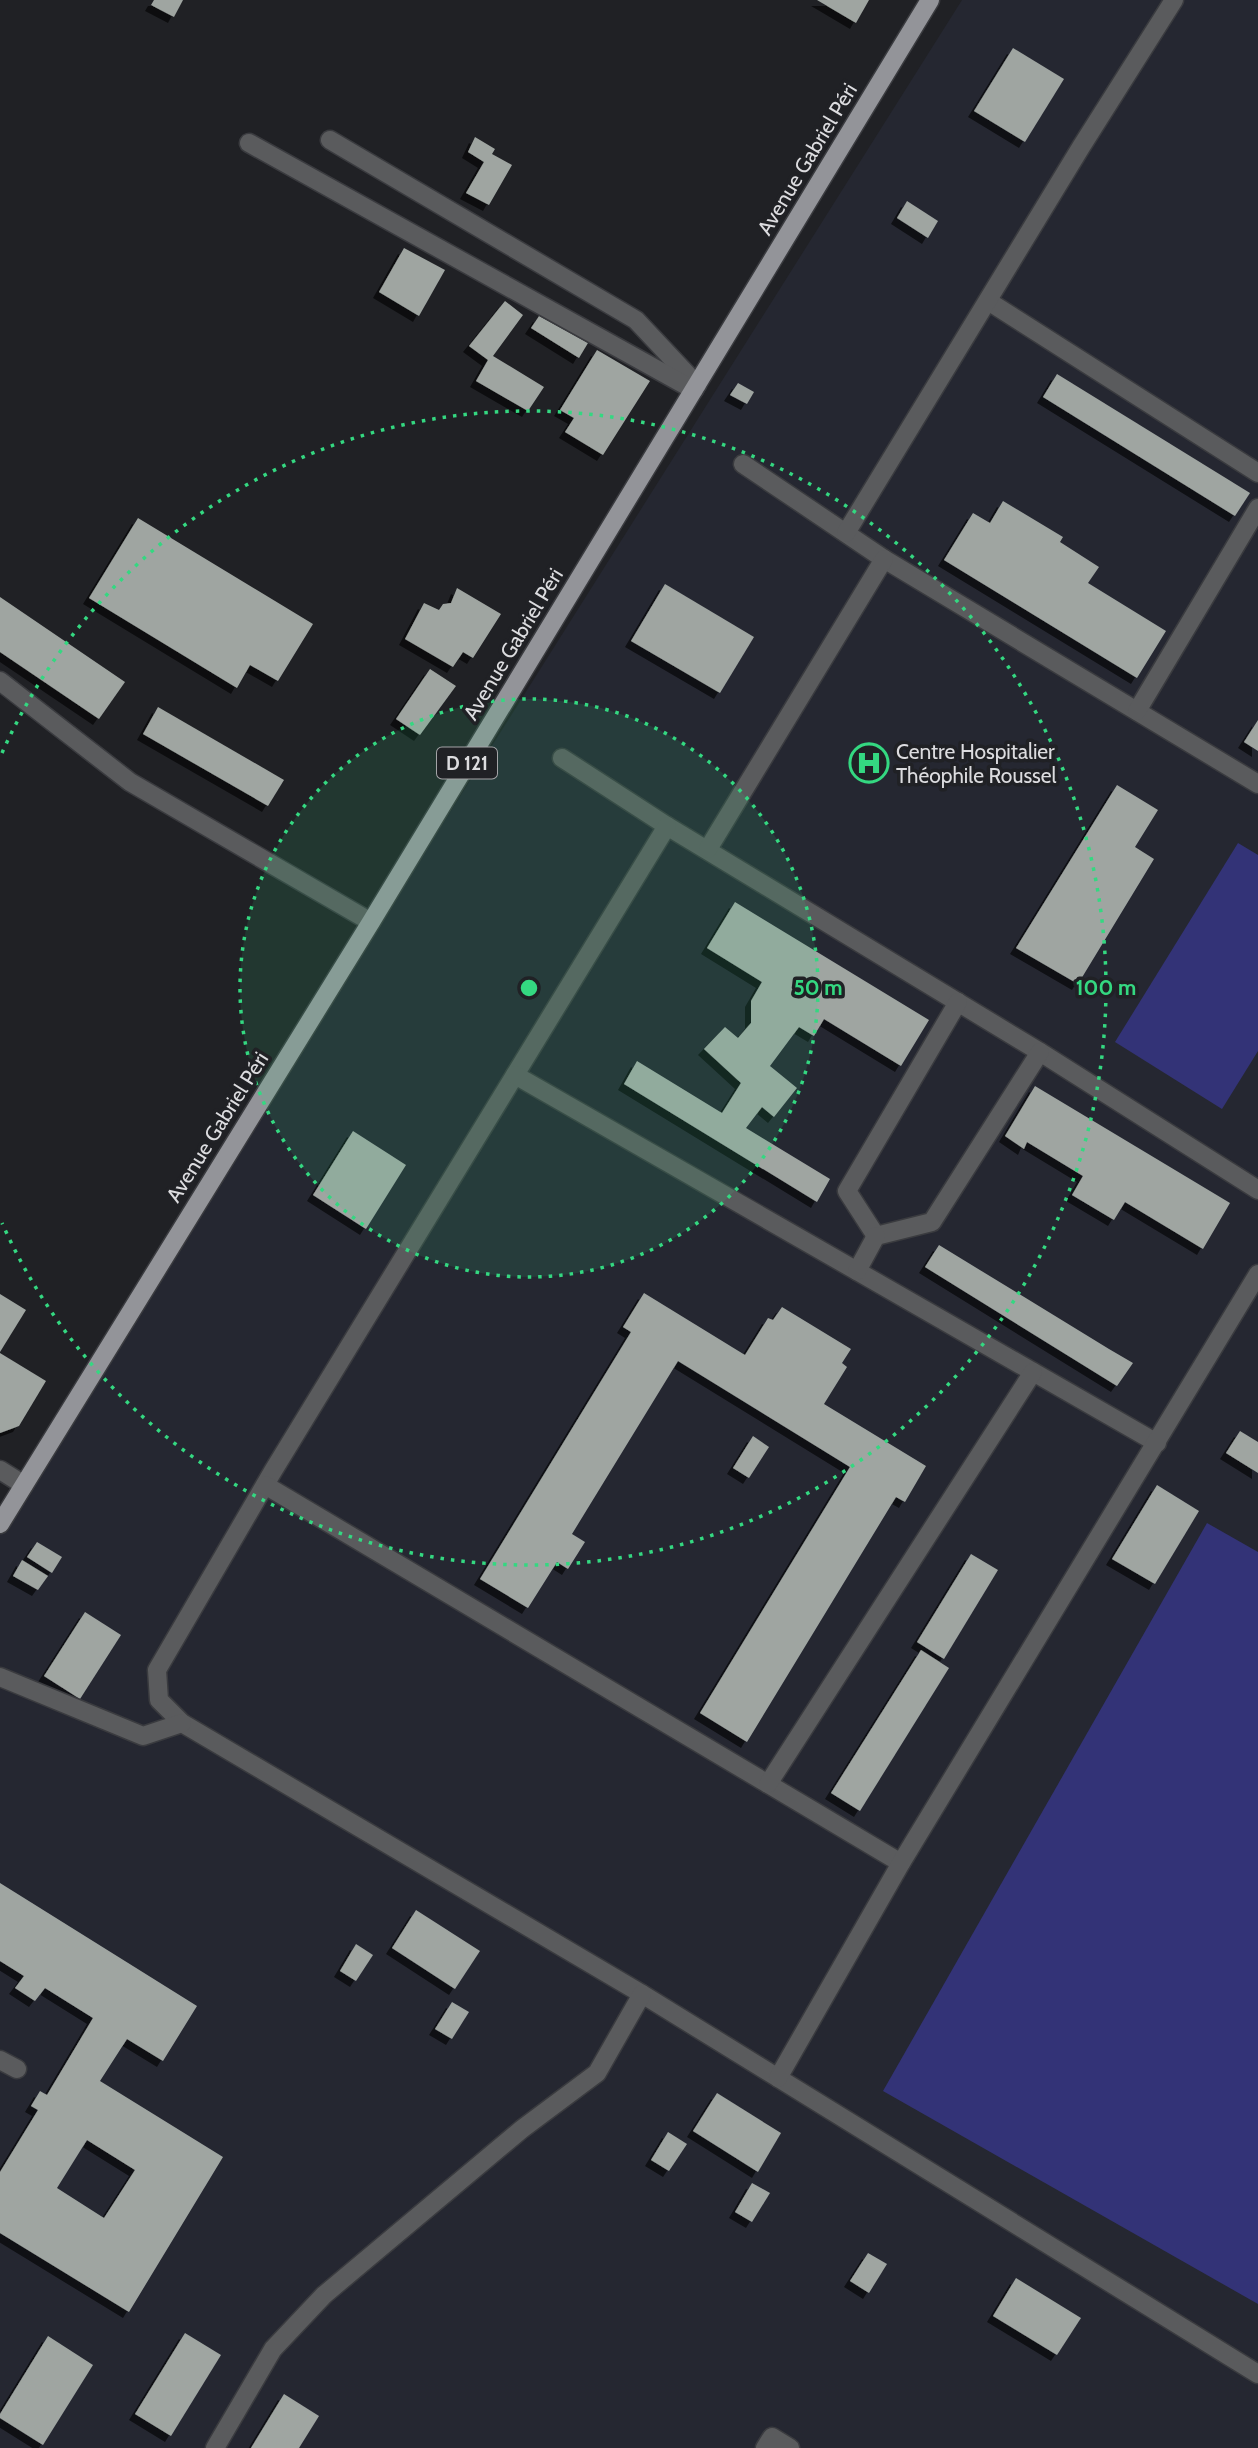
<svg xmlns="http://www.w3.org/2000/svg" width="1258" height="2448" font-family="Cabin,sans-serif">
<defs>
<filter id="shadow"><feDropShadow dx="-6" dy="6" stdDeviation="0" flood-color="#0009"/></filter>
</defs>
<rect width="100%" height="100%" fill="#202125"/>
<!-- built -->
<path fill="#252731" d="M 962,0 L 1258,0 L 1258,2448 L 0,2448 L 0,1526 Z"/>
<!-- pitch -->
<g fill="#337">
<path d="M 1238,843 L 1258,855 L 1258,1051 L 1222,1109 L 1115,1042 Z"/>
<path d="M 1207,1523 L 1258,1552 L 1258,2304 L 883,2091 Z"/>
</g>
<!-- building -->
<g fill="#9fa5a1" fill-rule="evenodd" filter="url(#shadow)">
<path d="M 154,0 L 183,0 L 174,17 L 151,5 Z"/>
<path d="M 817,0 L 869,0 L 856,23 Z"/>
<path d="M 1013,48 L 1064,79 L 1025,142 L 974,111 Z"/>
<path d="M 475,137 L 495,149 L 492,154 L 512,165 L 489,205 L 466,193 L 484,162 L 468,152 Z"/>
<path d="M 907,201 L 938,221 L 928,238 L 897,218 Z"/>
<path d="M 404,248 L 445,270 L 419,316 L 379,292 Z"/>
<path d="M 505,301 L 523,315 L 493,356 L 544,387 L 528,411 L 476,381 L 488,360 L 469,346 Z"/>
<path d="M 539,316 L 588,343 L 579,358 L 531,328 Z"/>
<path d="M 597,350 L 650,381 L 603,455 L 565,432 L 574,418 L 560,410 Z"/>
<path d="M 1057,374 L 1250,493 L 1235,516 L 1043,397 Z"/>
<path d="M 738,383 L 754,392 L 747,404 L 730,395 Z"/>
<path d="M 1003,501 L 1063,537 L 1060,542 L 1099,567 L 1088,583 L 1166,631 L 1137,678 L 944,560 L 973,513 L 990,523 Z"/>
<path d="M 138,518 L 313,624 L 278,681 L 250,665 L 237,688 L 89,598 Z"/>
<path d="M 665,584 L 754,637 L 720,693 L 631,641 Z"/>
<path d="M 457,588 L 501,614 L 473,658 L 463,652 L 453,667 L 405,639 L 424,603 L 439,610 L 443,604 L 451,603 Z"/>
<path d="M 0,597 L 125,682 L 99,719 L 0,652 Z"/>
<path d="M 430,669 L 456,686 L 420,735 L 396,719 Z"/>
<path d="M 158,707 L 284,780 L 268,806 L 143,734 Z"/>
<path d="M 1258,720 L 1258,751 L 1244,742 Z"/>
<path d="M 1117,785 L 1158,810 L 1135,847 L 1154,859 L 1078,984 L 1016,948 Z"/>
<path d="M 735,902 L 929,1020 L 901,1066 L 824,1019 L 814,1036 L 799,1027 L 770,1066 L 797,1088 L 774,1117 L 762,1107 L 746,1128 L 830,1179 L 817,1202 L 624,1084 L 637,1061 L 722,1113 L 741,1083 L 704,1049 L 725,1027 L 738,1038 L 751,1023 L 751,1001 L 762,982 L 707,948 Z"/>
<path d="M 1035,1086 L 1230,1203 L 1203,1249 L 1125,1202 L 1114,1220 L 1072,1195 L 1083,1176 L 1027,1142 L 1024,1149 L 1005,1136 Z"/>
<path d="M 353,1131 L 406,1165 L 366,1229 L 313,1195 Z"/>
<path d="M 939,1245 L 1109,1349 L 1133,1363 L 1117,1386 L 925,1267 Z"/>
<path d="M 644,1293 L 745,1355 L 768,1318 L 773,1320 L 782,1307 L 851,1349 L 842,1363 L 847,1367 L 824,1404 L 926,1466 L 905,1502 L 896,1497 L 747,1742 L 700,1713 L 850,1467 L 678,1361 L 572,1534 L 585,1542 L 568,1569 L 557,1562 L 528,1608 L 480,1579 L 631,1332 L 623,1327 Z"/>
<path d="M 0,1294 L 26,1310 L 0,1352 Z"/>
<path d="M 0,1353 L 46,1381 L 19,1426 L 0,1433 Z"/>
<path d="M 1240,1431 L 1258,1442 L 1258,1473 L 1226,1453 Z"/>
<path d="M 753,1436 L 769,1447 L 749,1478 L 733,1468 Z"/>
<path d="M 1157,1485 L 1199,1511 L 1155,1584 L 1112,1559 Z"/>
<path d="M 37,1542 L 62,1557 L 52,1573 L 27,1557 Z"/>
<path d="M 971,1554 L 998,1570 L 944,1659 L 917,1642 Z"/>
<path d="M 22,1560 L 48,1576 L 38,1590 L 13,1576 Z"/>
<path d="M 85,1612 L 121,1635 L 80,1699 L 44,1676 Z"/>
<path d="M 921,1650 L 949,1668 L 860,1811 L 831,1793 Z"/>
<path d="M 0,1883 L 197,2006 L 163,2061 L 127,2039 L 100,2081 L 223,2157 L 129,2312 L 0,2233 L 0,2172 L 38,2110 L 31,2106 L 40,2091 L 47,2095 L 93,2018 L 45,1988 L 35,2001 L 15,1988 L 24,1976 L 0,1961 ZM 87,2140 L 135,2170 L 104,2218 L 57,2188 Z"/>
<path d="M 416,1910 L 480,1951 L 455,1989 L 392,1948 Z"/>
<path d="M 356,1944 L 373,1955 L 356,1981 L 340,1971 Z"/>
<path d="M 452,2002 L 469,2012 L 452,2039 L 435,2029 Z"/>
<path d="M 717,2093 L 781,2133 L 758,2172 L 693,2131 Z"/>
<path d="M 668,2132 L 687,2144 L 669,2171 L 651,2160 Z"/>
<path d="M 752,2183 L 770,2193 L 752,2222 L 735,2212 Z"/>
<path d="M 868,2253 L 887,2264 L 869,2293 L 850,2281 Z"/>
<path d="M 1016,2278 L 1081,2318 L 1057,2355 L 993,2316 Z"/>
<path d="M 185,2333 L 221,2355 L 171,2436 L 135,2414 Z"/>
<path d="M 48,2336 L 93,2365 L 43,2445 L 0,2418 L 0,2414 Z"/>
<path d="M 284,2394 L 319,2416 L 299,2448 L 251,2448 Z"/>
</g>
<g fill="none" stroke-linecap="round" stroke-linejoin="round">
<!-- lane casing -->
<g stroke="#3a3b3f" stroke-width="21">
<g id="lane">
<path d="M 330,140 L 636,320 L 697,385"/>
<path d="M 249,143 L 694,390"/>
<path d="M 988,301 L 1258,473"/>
<path d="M 743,464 L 884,559 L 1258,784"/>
<path d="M 846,533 L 1081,147 L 1174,0"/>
<path d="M 0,681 L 130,782 L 371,922"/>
<path d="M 1137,711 L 1258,508"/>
<path d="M 562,758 L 667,826 L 1040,1052 L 1258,1190"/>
<path d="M 667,826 L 273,1471 L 157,1670 L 159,1700 L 182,1723 L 642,1994 L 1258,2374"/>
<path d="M 708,849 L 884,559"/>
<path d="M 958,1002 L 847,1191 L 876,1236 L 932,1222 L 1040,1052"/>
<path d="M 515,1075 L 1157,1443"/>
<path d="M 857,1271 L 876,1236"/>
<path d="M 265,1485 L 901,1863"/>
<path d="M 0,1677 L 143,1736 L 182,1723"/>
<path d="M 768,1784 L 1033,1372"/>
<path d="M 0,2060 L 17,2069"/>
<path d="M 778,2078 L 901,1863 L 1258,1274"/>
<path d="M 215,2448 L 273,2349 L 324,2295 L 522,2129 L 597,2073 L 642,1994"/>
<path d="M 765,2448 L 772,2437 L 790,2448"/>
</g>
</g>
<!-- street casing -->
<g stroke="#3a3b3f" stroke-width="21">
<path id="street" d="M 0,1470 L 24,1485"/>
</g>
<!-- primary casing -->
<g stroke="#3a3b3f" stroke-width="21">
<path id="primary" d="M 0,1524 L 371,922 L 930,0"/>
</g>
<!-- lane -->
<use href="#lane" stroke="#5a5b5d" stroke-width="18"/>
<!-- street -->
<use href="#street" stroke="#5a5b5d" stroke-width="18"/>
<!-- primary -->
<use href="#primary" stroke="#939499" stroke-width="18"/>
</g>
<!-- distance rings -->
<circle cx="529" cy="988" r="289" fill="#34d881" fill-opacity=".12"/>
<g fill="none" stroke="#34d881" stroke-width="3.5" stroke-dasharray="3.5 7">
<circle cx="529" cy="988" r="289"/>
<path d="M2 753A577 577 0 1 1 2 1223"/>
</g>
<!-- icons -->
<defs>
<g id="hospital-ring" transform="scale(2.0125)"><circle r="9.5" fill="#202125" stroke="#34d881" stroke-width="1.5"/><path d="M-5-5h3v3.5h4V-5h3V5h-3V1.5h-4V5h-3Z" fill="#34d881"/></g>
</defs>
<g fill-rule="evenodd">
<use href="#hospital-ring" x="869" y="763"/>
</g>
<g text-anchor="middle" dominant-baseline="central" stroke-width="7" stroke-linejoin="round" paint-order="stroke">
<!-- shield labels -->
<rect fill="#202125" stroke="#a4a4a7" stroke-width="2" x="437" y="747.5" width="60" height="31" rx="5"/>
<g font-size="19" font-weight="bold" fill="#dcdcdf">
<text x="467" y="763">D 121</text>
</g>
<!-- street labels -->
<g font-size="21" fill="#dcdcdf" stroke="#202125">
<text transform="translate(807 159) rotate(-59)">Avenue Gabriel Péri</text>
<text transform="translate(513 644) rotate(-59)">Avenue Gabriel Péri</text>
<text transform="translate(217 1127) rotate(-58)">Avenue Gabriel Péri</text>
</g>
<!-- poi labels -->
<g font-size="21" fill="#dcdcdf" stroke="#202125" text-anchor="start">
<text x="896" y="751">Centre Hospitalier<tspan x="896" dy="24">Théophile Roussel</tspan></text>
</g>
</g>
<circle cx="529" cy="988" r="10" fill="#34d881" stroke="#202125" stroke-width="3.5"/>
<g font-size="21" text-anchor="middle" font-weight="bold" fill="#34d881" stroke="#202125" stroke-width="7" stroke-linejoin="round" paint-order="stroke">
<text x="818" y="995">50 m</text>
<text x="1106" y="995">100 m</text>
</g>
</svg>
